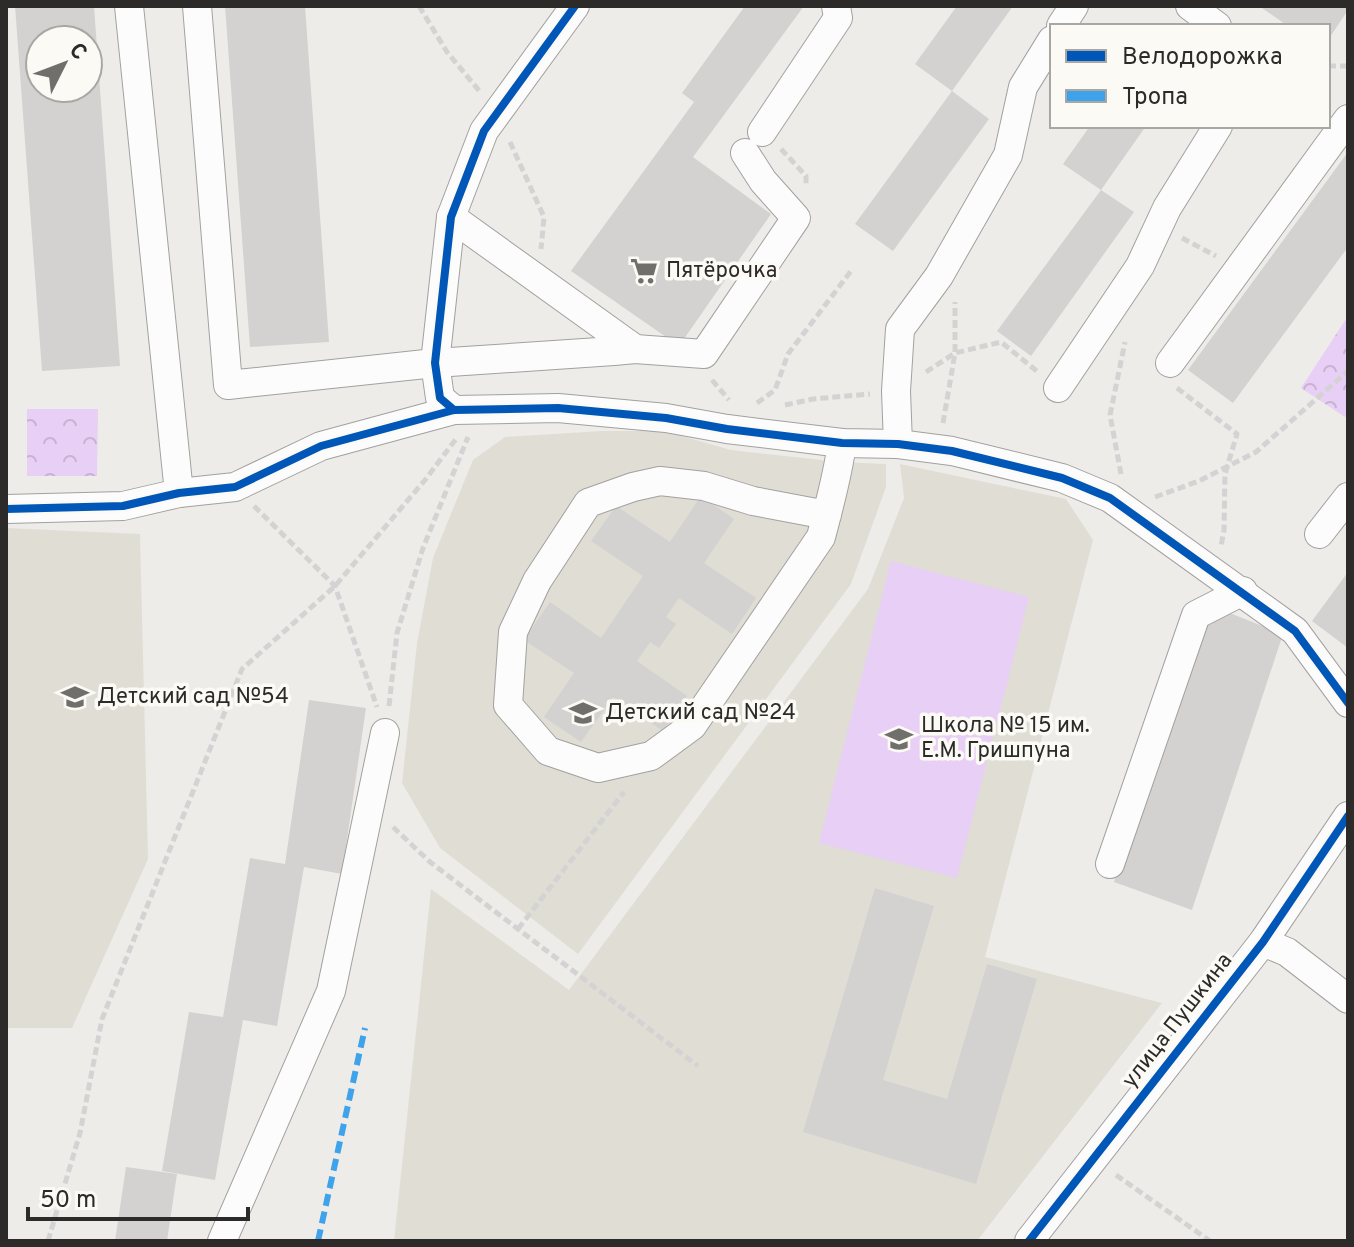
<svg xmlns="http://www.w3.org/2000/svg" width="1354" height="1247" font-family="Overpass,sans-serif">
<defs>
<pattern id="park-crowns" width="20" height="18" patternUnits="userSpaceOnUse" patternTransform="scale(2)"><rect width="20" height="18" fill="#e8cff5"/><path d="M2 6a3 3 0 1 1 6 0M12 15a3 3 0 1 1 6 0" fill="none" stroke="#c7b2d2"/></pattern>
</defs>
<rect width="100%" height="100%" fill="#eeece9"/>
<!-- built -->
<g fill="#e0ddd5">
<path d="M 602,431 L 664,431 L 731,450 L 840,462 L 886,464 L 886,487 L 851,584 L 578,954 L 440,848 L 402,783 L 417,643 L 433,558 L 473,460 L 505,437 Z"/>
<path d="M 900,464 L 1066,499 L 1093,540 L 985,957 L 1162,1003 L 977,1241 L 394,1241 L 431,889 L 569,990 L 868,589 L 904,498 Z"/>
<path d="M 6,528 L 140,534 L 148,859 L 72,1028 L 6,1028 Z"/>
</g>
<!-- park -->
<g fill="url(#park-crowns)">
<path d="M 1348,316 L 1348,411 L 1345,417 L 1301,388 Z"/>
<path d="M 27,409 L 98,409 L 97,476 L 27,476 Z"/>
</g>
<!-- pitch -->
<path fill="#e8cff5" d="M 891,561 L 1029,597 L 957,878 L 819,843 Z"/>
<!-- building -->
<g fill="#d3d2d0" fill-rule="evenodd">
<path d="M 15,6 L 94,6 L 120,366 L 42,371 ZM 40,40 L 88,40 L 88,88 L 40,88 Z"/>
<path d="M 225,6 L 305,6 L 329,342 L 250,347 Z"/>
<path d="M 745,6 L 804,6 L 693,157 L 771,214 L 679,346 L 571,271 L 694,102 L 682,93 Z"/>
<path d="M 957,6 L 1013,6 L 952,91 L 915,64 Z"/>
<path d="M 1259,6 L 1348,6 L 1348,10 L 1328,40 L 1328,26 L 1288,26 Z"/>
<path d="M 952,91 L 989,119 L 893,251 L 855,224 Z"/>
<path d="M 1090,126 L 1146,126 L 1101,190 L 1134,212 L 1031,356 L 997,331 L 1101,190 L 1063,164 Z"/>
<path d="M 1348,152 L 1348,247 L 1233,403 L 1188,370 Z"/>
<path d="M 701,496 L 734,519 L 704,563 L 756,598 L 732,634 L 679,598 L 666,617 L 676,624 L 659,648 L 650,642 L 637,661 L 687,696 L 663,731 L 613,697 L 581,742 L 544,717 L 574,673 L 524,640 L 550,602 L 601,638 L 643,576 L 591,541 L 616,506 L 670,542 Z"/>
<path d="M 1348,572 L 1348,648 L 1312,621 Z"/>
<path d="M 1212,606 L 1283,634 L 1192,910 L 1114,882 Z"/>
<path d="M 309,700 L 366,708 L 342,874 L 304,867 L 277,1026 L 243,1020 L 215,1180 L 162,1171 L 189,1012 L 223,1017 L 250,858 L 285,864 Z"/>
<path d="M 875,888 L 934,906 L 883,1080 L 947,1099 L 987,964 L 1037,979 L 976,1184 L 803,1132 Z"/>
<path d="M 126,1167 L 177,1174 L 167,1241 L 115,1241 Z"/>
</g>
<g fill="none" stroke-linecap="round" stroke-linejoin="round">
<!-- minor casing -->
<g stroke="#a2a19f" stroke-width="30">
<g id="minor">
<path d="M 129,6 L 179,493"/>
<path d="M 197,6 L 228,385 L 435,363 L 614,351 L 635,349 L 704,354 L 796,218 L 763,181 L 745,153"/>
<path d="M 1190,6 L 1217,26"/>
<path d="M 1061,26 L 1074,6"/>
<path d="M 762,132 L 838,18 L 836,6"/>
<path d="M 451,217 L 635,349"/>
<path d="M 1170,363 L 1348,119"/>
<path d="M 1058,388 L 1140,266 L 1167,208 L 1218,126"/>
<path d="M 454,410 L 440,398 L 435,363 L 451,217 L 484,131 L 575,6"/>
<path d="M 898,444 L 896,391 L 900,329 L 939,276 L 1008,155 L 1023,87 L 1052,40"/>
<path d="M 6,509 L 123,506 L 179,493 L 235,487 L 321,446 L 454,410 L 558,408 L 666,418 L 727,429 L 842,443 L 898,444 L 952,451 L 1062,478 L 1110,498 L 1295,631 L 1348,703"/>
<path d="M 827,515 L 753,501 L 704,486 L 660,481 L 633,487 L 588,503 L 537,581 L 513,632 L 508,705 L 548,751 L 598,768 L 651,756 L 692,726 L 821,537 C 829,506 838,475 842,443"/>
<path d="M 1319,534 L 1348,497"/>
<path d="M 1110,864 L 1196,615 L 1243,591"/>
<path d="M 1263,942 L 1287,952 L 1348,999"/>
<path d="M 222,1241 L 331,991 L 385,733"/>
<path d="M 1029,1241 L 1263,942 L 1348,816"/>
</g>
</g>
<!-- path -->
<g stroke="#d4d3d3" stroke-width="5" stroke-dasharray="8 4" stroke-linecap="butt">
<path d="M 419,6 L 447,52 L 481,93"/>
<path d="M 1328,66 L 1348,66"/>
<path d="M 510,142 L 544,217 L 541,249"/>
<path d="M 781,149 L 806,176 L 806,185"/>
<path d="M 1182,238 L 1216,256"/>
<path d="M 926,372 L 955,353 L 1001,342 L 1038,372"/>
<path d="M 712,380 L 729,400"/>
<path d="M 1177,388 L 1237,434 L 1225,474 L 1224,530 L 1221,546"/>
<path d="M 757,403 L 775,390 L 788,354 L 851,271"/>
<path d="M 785,405 L 813,399 L 870,394"/>
<path d="M 943,423 L 955,353 L 955,302"/>
<path d="M 1121,474 L 1110,415 L 1125,342"/>
<path d="M 1155,497 L 1199,481 L 1256,452 L 1348,371"/>
<path d="M 254,506 L 335,586 L 377,707"/>
<path d="M 389,706 L 397,633 L 423,548 L 468,437"/>
<path d="M 393,827 L 430,862 L 698,1066"/>
<path d="M 518,929 L 624,792"/>
<path d="M 1116,1175 L 1210,1241"/>
<path d="M 48,1241 L 80,1133 L 102,1019 L 242,669 L 335,586 L 425,480 L 456,439"/>
</g>
<!-- minor -->
<use href="#minor" stroke="#fcfcfc" stroke-width="28"/>
<!-- quiet -->
<path stroke="#3ea3eb" stroke-width="6" stroke-dasharray="12 6" stroke-linecap="butt" d="M 318,1241 L 365,1028"/>
<!-- cycleway casing -->
<g stroke="#fcfaf5" stroke-width="13">
<g id="cycleway">
<path d="M 454,410 L 440,398 L 435,363 L 451,217 L 484,131 L 575,6"/>
<path d="M 6,509 L 123,506 L 179,493 L 235,487 L 321,446 L 454,410 L 558,408 L 666,418 L 727,429 L 842,443 L 898,444 L 952,451 L 1062,478 L 1110,498 L 1295,631 L 1348,703"/>
<path d="M 1029,1241 L 1263,942 L 1348,816"/>
</g>
</g>
<!-- cycleway -->
<use href="#cycleway" stroke="#0057b8" stroke-width="8"/>
</g>
<!-- icons -->
<defs>
<g id="supermarket-bare" transform="scale(2.16)"><path d="M-6-5.5h2.5l.6 2H6L4.5 2H-2.5L-4.4-4H-6ZM-1.5 3.2a1.3 1.3 0 1 0 .1 0ZM3 3.2a1.3 1.3 0 1 0 .1 0Z" fill="#706f6c" stroke="#fcfaf5" stroke-width="2.5" paint-order="stroke"/></g>
<g id="school-bare" transform="scale(2.16)"><path d="M0-5L7-2L0 1L-7-2ZM-4 1L0 2.5L4 1V4Q0 6-4 4Z" fill="#706f6c" stroke="#fcfaf5" stroke-width="2.5" paint-order="stroke"/></g>
</defs>
<g fill-rule="evenodd">
<use href="#supermarket-bare" x="644" y="271"/>
<use href="#school-bare" x="75" y="697"/>
<use href="#school-bare" x="583" y="713"/>
<use href="#school-bare" x="899" y="739"/>
</g>
<g text-anchor="middle" dominant-baseline="central" stroke-width="7" stroke-linejoin="round" paint-order="stroke">
<!-- poi labels -->
<g font-size="22" fill="#2c2b29" stroke="#fcfaf5" text-anchor="start">
<text x="666" y="271">Пятёрочка</text>
<text x="97" y="697">Детский сад №54</text>
<text x="605" y="713">Детский сад №24</text>
<text x="921" y="726">Школа № 15 им.<tspan x="921" dy="25">Е.М. Гришпуна</tspan></text>
</g>
<!-- street labels -->
<g font-size="22" fill="#2c2b29" stroke="#fcfaf5">
<text transform="translate(1178 1021) rotate(-52)">улица Пушкина</text>
</g>
</g>
<!-- border -->
<rect width="1354" height="1247" fill="none" stroke="#2c2b29" stroke-width="16"/>
<!-- legend -->
<rect x="1050" y="24" width="280" height="104" fill="#fcfaf5" stroke="#a9a7a3" stroke-width="2"/>
<rect x="1066" y="50" width="40" height="12" fill="#0057b8" stroke="#a9a7a3" stroke-width="2"/>
<text x="1122" y="64" font-size="24" fill="#2c2b29">Велодорожка</text>
<rect x="1066" y="90" width="40" height="12" fill="#3ea3eb" stroke="#a9a7a3" stroke-width="2"/>
<text x="1122" y="104" font-size="24" fill="#2c2b29">Тропа</text>
<!-- north arrow -->
<g transform="translate(64 64) rotate(48)"><circle r="38" fill="#fcfaf5" stroke="#a9a7a3" stroke-width="2"/>
<path d="M0-6L14 30L0 20L-14 30Z" fill="#706f6c"/>
<text y="-12" font-size="22" font-weight="bold" text-anchor="middle" fill="#2c2b29">С</text>
</g>
<!-- scale -->
<path d="M28 1207v12h220v-12" fill="none" stroke="#2c2b29" stroke-width="4"/>
<text x="40" y="1207" font-size="24" fill="#2c2b29" stroke="#fcfaf5" stroke-width="6" paint-order="stroke">50 m</text>
</svg>
